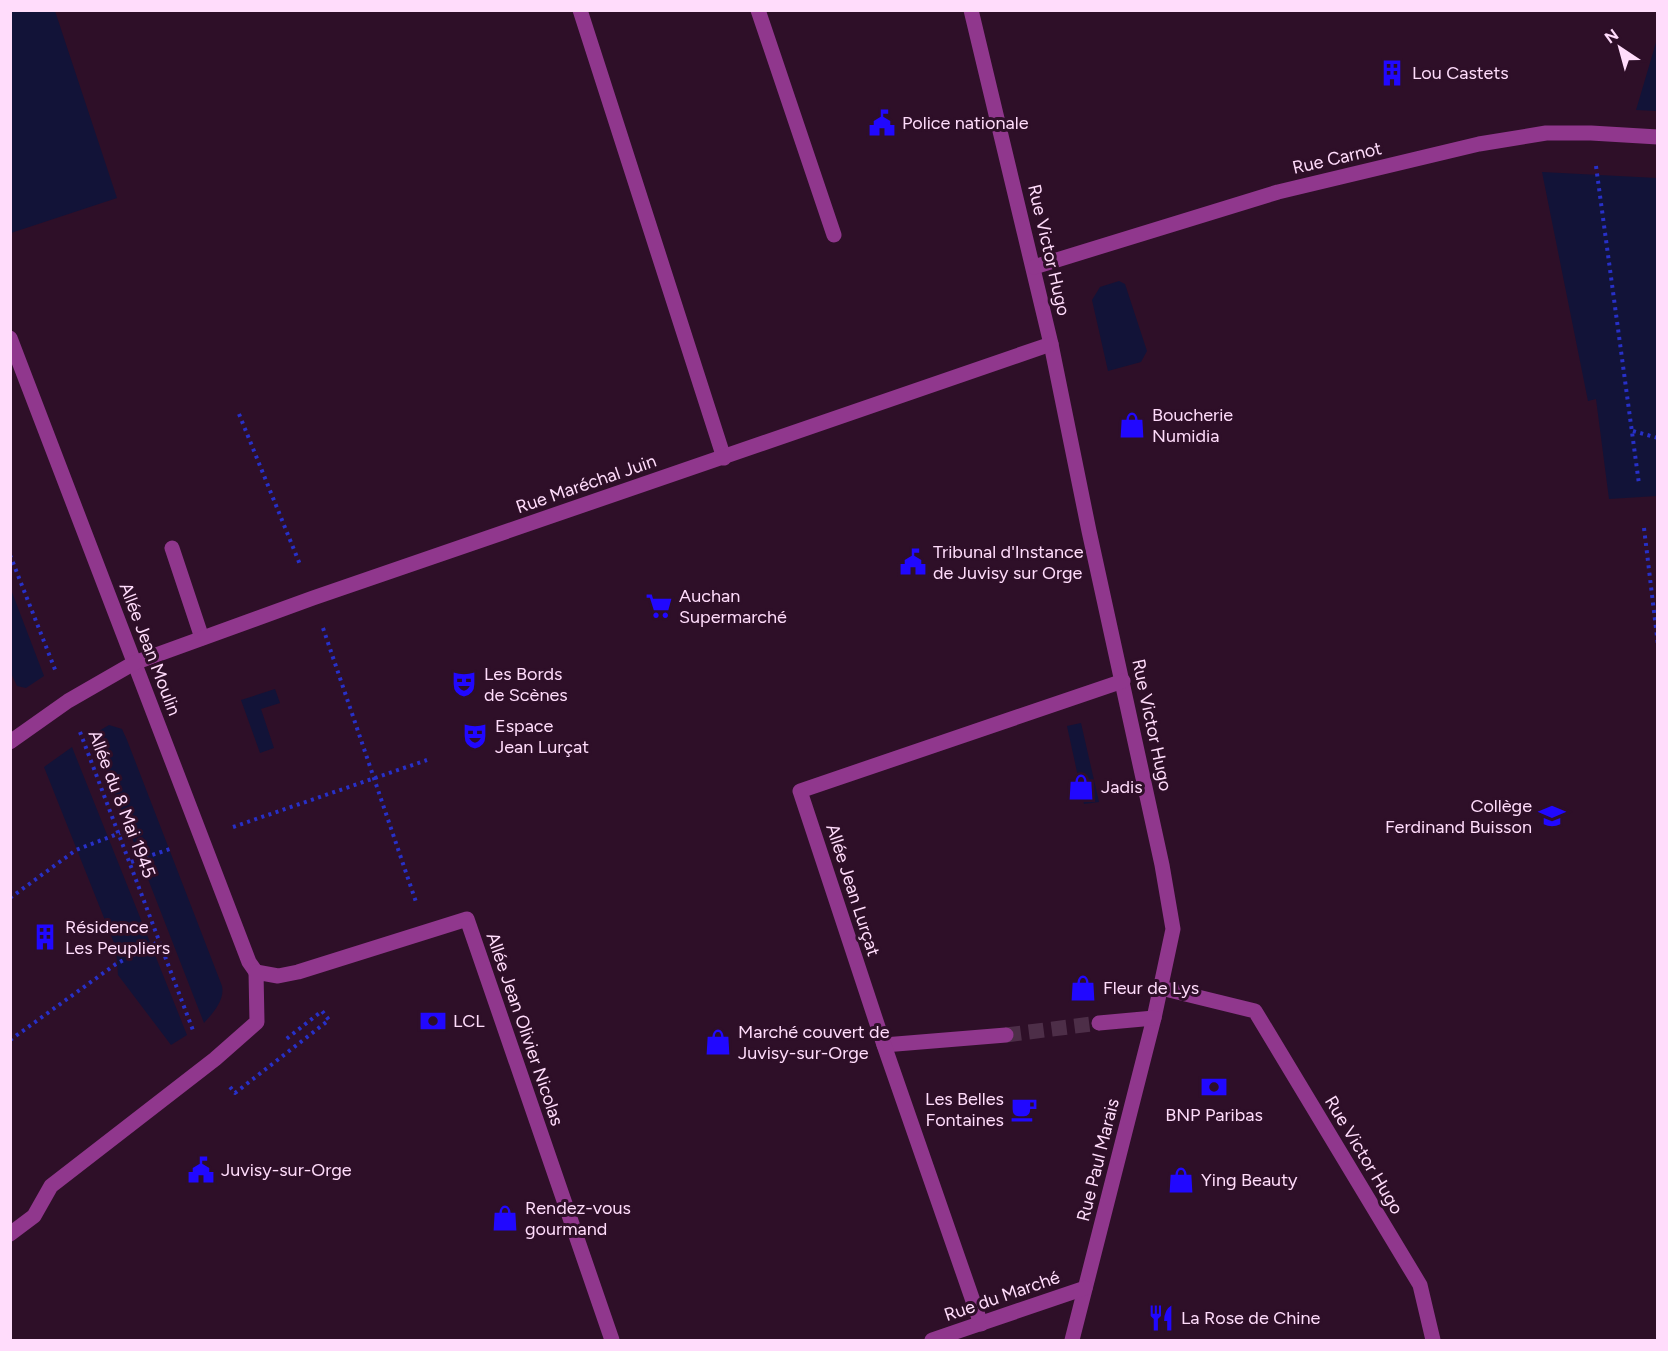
<svg xmlns="http://www.w3.org/2000/svg" width="1668" height="1351" font-family="Figtree,sans-serif">
<rect width="100%" height="100%" fill="#2e0f28"/>
<!-- green -->
<g fill="#121338">
<path d="M 10,11 L 55,11 L 117,198 L 11,233 Z"/>
<path d="M 1657,39 L 1657,111 L 1636,110 L 1639,100 Z"/>
<path d="M 1542,172 L 1657,178 L 1657,496 L 1609,499 L 1596,399 L 1588,401 Z"/>
<path d="M 1119,281 L 1125,284 L 1147,351 L 1141,362 L 1108,371 L 1092,300 L 1100,287 Z"/>
<path d="M 10,587 L 44,676 L 26,688 L 17,686 L 11,673 Z"/>
<path d="M 275,689 L 280,703 L 261,709 L 274,748 L 260,753 L 241,700 Z"/>
<path d="M 1081,723 L 1099,802 L 1084,804 L 1067,726 Z"/>
<path d="M 109,725 L 122,729 L 127,740 L 222,986 C 225,1000 213,1013 204,1023 L 92,735 Z"/>
<path d="M 72,747 L 187,1035 L 171,1045 L 118,975 L 116,948 L 44,767 Z"/>
</g>
<g fill="none" stroke-linecap="round" stroke-linejoin="round">
<!-- minor-tunnel -->
<path stroke="#4d2e48" stroke-width="15" stroke-dasharray="15 8" stroke-linecap="butt" d="M 1006,1035 L 1099,1023"/>
<!-- path -->
<g stroke="#2730c8" stroke-width="4" stroke-dasharray="3 4.5" stroke-linecap="butt">
<path d="M 1596,166 L 1639,484"/>
<path d="M 239,414 L 301,567"/>
<path d="M 1633,431 L 1658,438"/>
<path d="M 1644,528 L 1658,645"/>
<path d="M 10,555 L 56,672"/>
<path d="M 323,628 L 416,902"/>
<path d="M 80,732 L 194,1033"/>
<path d="M 233,827 L 427,760"/>
<path d="M 131,862 L 170,849"/>
<path d="M 10,898 L 76,850 L 120,833"/>
<path d="M 10,1040 L 116,964 L 160,941"/>
<path d="M 230,1087 L 235,1093 L 329,1020 L 322,1011 L 285,1040"/>
</g>
<!-- minor -->
<g stroke="#90378d" stroke-width="15">
<path d="M 580,10 L 724,458"/>
<path d="M 758,10 L 834,235"/>
<path d="M 971,10 L 1051,344 L 1089,531 L 1162,865 L 1173,929 L 1154,1018 L 1072,1340"/>
<path d="M 1034,267 L 1278,192 L 1479,144 L 1546,133 L 1591,133 L 1658,137"/>
<path d="M 10,338 L 249,962 L 256,972"/>
<path d="M 172,548 L 202,638"/>
<path d="M 10,742 L 68,701 L 134,663 L 313,598 L 1051,344"/>
<path d="M 1161,988 L 1255,1011 L 1420,1285 L 1433,1340"/>
<path d="M 1099,1023 L 1154,1018"/>
<path d="M 884,1045 L 1006,1035"/>
<path d="M 10,1234 L 34,1216 L 51,1186 L 215,1059 L 257,1022 L 256,972 L 278,976 L 298,972 L 467,919 L 612,1340"/>
<path d="M 981,1324 L 884,1045 L 800,791 L 1123,681"/>
<path d="M 932,1340 L 1085,1288"/>
</g>
</g>
<!-- icons -->
<defs>
<g id="building-bare" transform="scale(2.07)"><path d="M-4-6H4V6H1V3H-1V6H-4ZM-2.5-4.3h1.7v1.8h-1.7ZM.8-4.3h1.7v1.8H.8ZM-2.5-1h1.7V.8h-1.7ZM.8-1h1.7V.8H.8Z" fill="#2108ff" stroke="#2e0f28" stroke-width="2.5" paint-order="stroke"/></g>
<g id="civic-bare" transform="scale(2.07)"><path d="M-.6-6.5H3V-4.5H.6V-3L4-1V1h2V6H-6V1h2V-1L-.6-3ZM-1.2 2.5V6h2.4V2.5Z" fill="#2108ff" stroke="#2e0f28" stroke-width="2.5" paint-order="stroke"/></g>
<g id="shop-bare" transform="scale(2.07)"><path d="M-5-2.5h2.3a2.7 3.5 0 0 1 5.4 0H5L5.5 6h-11ZM-1.5-2.5h3a1.5 2.3 0 0 0-3 0Z" fill="#2108ff" stroke="#2e0f28" stroke-width="2.5" paint-order="stroke"/></g>
<g id="supermarket-bare" transform="scale(2.07)"><path d="M-6-5.5h2.5l.6 2H6L4.5 2H-2.5L-4.4-4H-6ZM-1.5 3.2a1.3 1.3 0 1 0 .1 0ZM3 3.2a1.3 1.3 0 1 0 .1 0Z" fill="#2108ff" stroke="#2e0f28" stroke-width="2.5" paint-order="stroke"/></g>
<g id="theatre-bare" transform="scale(2.07)"><path d="M-5-5.5Q0-4 5-5.5V0Q5 5 0 6Q-5 5-5 0ZM-3.3-2.5H-1v1.5H-3.3ZM1-2.5H3.3v1.5H1ZM-2.8 1Q0 5.5 2.8 1Z" fill="#2108ff" stroke="#2e0f28" stroke-width="2.5" paint-order="stroke"/></g>
<g id="school-bare" transform="scale(2.07)"><path d="M0-5L7-2L0 1L-7-2ZM-4 1L0 2.5L4 1V4Q0 6-4 4Z" fill="#2108ff" stroke="#2e0f28" stroke-width="2.5" paint-order="stroke"/></g>
<g id="bank-bare" transform="scale(2.07)"><path d="M-6-4H6V4H-6ZM0-2.3a2.3 2.3 0 1 0 0 4.6a2.3 2.3 0 1 0 0-4.6Z" fill="#2108ff" stroke="#2e0f28" stroke-width="2.5" paint-order="stroke"/></g>
<g id="cafe-bare" transform="scale(2.07)"><path d="M-5.5-4.5H6V0H3Q3 3.5 0 3.5H-2.5Q-5.5 3.5-5.5 0ZM3-3.2v2h1.7v-2ZM-6 4.5H4V6H-6Z" fill="#2108ff" stroke="#2e0f28" stroke-width="2.5" paint-order="stroke"/></g>
<g id="restaurant-bare" transform="scale(2.07)"><path d="M-5-6h1v4h1v-4h1v4h1v-4h1v5L-1.5 .5V6h-2V.5L-5-1ZM5-6V6H3V1.5H1.5Q1.5-4 5-6Z" fill="#2108ff" stroke="#2e0f28" stroke-width="2.5" paint-order="stroke"/></g>
</defs>
<g fill-rule="evenodd">
<use href="#building-bare" x="1392" y="73"/>
<use href="#civic-bare" x="882" y="123"/>
<use href="#shop-bare" x="1132" y="425"/>
<use href="#civic-bare" x="913" y="562"/>
<use href="#supermarket-bare" x="659" y="606"/>
<use href="#theatre-bare" x="464" y="684"/>
<use href="#theatre-bare" x="475" y="736"/>
<use href="#shop-bare" x="1081" y="787"/>
<use href="#school-bare" x="1552" y="816"/>
<use href="#building-bare" x="45" y="937"/>
<use href="#shop-bare" x="1083" y="988"/>
<use href="#bank-bare" x="433" y="1021"/>
<use href="#shop-bare" x="718" y="1042"/>
<use href="#bank-bare" x="1214" y="1087"/>
<use href="#cafe-bare" x="1024" y="1109"/>
<use href="#civic-bare" x="201" y="1170"/>
<use href="#shop-bare" x="1181" y="1180"/>
<use href="#shop-bare" x="505" y="1218"/>
<use href="#restaurant-bare" x="1161" y="1318"/>
</g>
<g text-anchor="middle" dominant-baseline="central" stroke-width="6" stroke-linejoin="round" paint-order="stroke">
<!-- poi labels -->
<g font-size="18" fill="#ffdcfb" stroke="#2e0f28" text-anchor="start">
<text x="1412" y="73">Lou Castets</text>
<text x="902" y="123">Police nationale</text>
<text x="1152" y="415">Boucherie<tspan x="1152" dy="21">Numidia</tspan></text>
<text x="933" y="552">Tribunal d'Instance<tspan x="933" dy="21">de Juvisy sur Orge</tspan></text>
<text x="679" y="596">Auchan<tspan x="679" dy="21">Supermarché</tspan></text>
<text x="484" y="674">Les Bords<tspan x="484" dy="21">de Scènes</tspan></text>
<text x="495" y="726">Espace<tspan x="495" dy="21">Jean Lurçat</tspan></text>
<text x="1101" y="787">Jadis</text>
<text x="1532" y="806" text-anchor="end">Collège<tspan x="1532" dy="21">Ferdinand Buisson</tspan></text>
<text x="65" y="927">Résidence<tspan x="65" dy="21">Les Peupliers</tspan></text>
<text x="1103" y="988">Fleur de Lys</text>
<text x="453" y="1021">LCL</text>
<text x="738" y="1032">Marché couvert de<tspan x="738" dy="21">Juvisy-sur-Orge</tspan></text>
<text x="1004" y="1099" text-anchor="end">Les Belles<tspan x="1004" dy="21">Fontaines</tspan></text>
<text x="1214" y="1115" text-anchor="middle">BNP Paribas</text>
<text x="221" y="1170">Juvisy-sur-Orge</text>
<text x="1201" y="1180">Ying Beauty</text>
<text x="525" y="1208">Rendez-vous<tspan x="525" dy="21">gourmand</tspan></text>
<text x="1181" y="1318">La Rose de Chine</text>
</g>
<!-- street labels -->
<g font-size="18" fill="#ffdcfb" stroke="#2e0f28">
<text transform="translate(1337 158) rotate(-13)">Rue Carnot</text>
<text transform="translate(1049 250) rotate(77)">Rue Victor Hugo</text>
<text transform="translate(586 484) rotate(-19)">Rue Maréchal Juin</text>
<text transform="translate(150 649) rotate(69)">Allée Jean Moulin</text>
<text transform="translate(1152 725) rotate(78)">Rue Victor Hugo</text>
<text transform="translate(122 804) rotate(69)">Allée du 8 Mai 1945</text>
<text transform="translate(853 890) rotate(72)">Allée Jean Lurçat</text>
<text transform="translate(525 1029) rotate(71)">Allée Jean Olivier Nicolas</text>
<text transform="translate(1364 1155) rotate(59)">Rue Victor Hugo</text>
<text transform="translate(1098 1160) rotate(-76)">Rue Paul Marais</text>
<text transform="translate(1002 1296) rotate(-19)">Rue du Marché</text>
</g>
</g>
<!-- border -->
<rect width="1668" height="1351" fill="none" stroke="#ffdcfb" stroke-width="24"/>
<!-- north arrow -->
<g transform="translate(1620 48) rotate(324)" stroke="#2e0f28" stroke-width="4.5" paint-order="stroke">
<path d="M0-4.5L10 22L0 15L-10 22Z" fill="#ffdcfb"/>
<text y="-9" font-size="16" font-weight="bold" text-anchor="middle" fill="#ffdcfb">N</text>
</g>
</svg>
